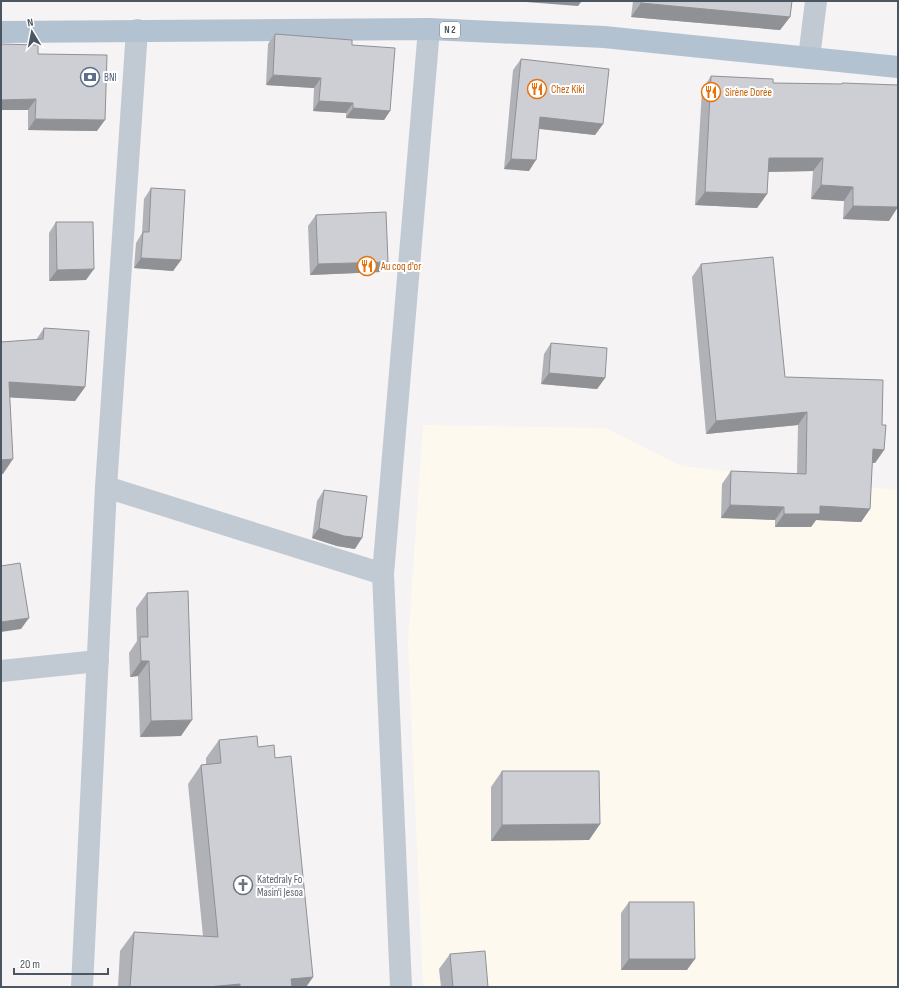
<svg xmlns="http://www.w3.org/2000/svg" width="899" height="988" font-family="'Sofia Sans Condensed',sans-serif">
<rect width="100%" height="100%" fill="#f5f3f3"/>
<!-- commercial -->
<path fill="#fdf9ef" d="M 423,425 L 606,428 L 682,466 L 898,490 L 898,987 L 423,987 L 408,643 Z"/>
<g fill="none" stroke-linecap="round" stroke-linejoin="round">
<!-- minor -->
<g stroke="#c1cad2" stroke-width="22">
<path d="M 809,58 L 816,1"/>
<path d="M 106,487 L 383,574"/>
<path d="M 1,671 L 98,661"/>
<path d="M 82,987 L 106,487 L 137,30"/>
<path d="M 401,987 L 383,574 L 429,29"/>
</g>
<!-- major -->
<path stroke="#b3c2d1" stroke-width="22" d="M 1,32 L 429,29 L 604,37 L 898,67"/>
</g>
<!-- wall -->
<g fill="#b0b2b7">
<path d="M 633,1 L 792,1 L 790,17 L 780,30 L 631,17 Z"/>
<path d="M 275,34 L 352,45 L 390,111 L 384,120 L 346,118 L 346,113 L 313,111 L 314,88 L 266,85 L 268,44 Z"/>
<path d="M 1,44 L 38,54 L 97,131 L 28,130 L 28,110 L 1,110 Z"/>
<path d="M 521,59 L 603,124 L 595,135 L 539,129 L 529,171 L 504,169 L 513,70 Z"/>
<path d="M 711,76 L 773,83 L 842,84 L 842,83 L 889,221 L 843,219 L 844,201 L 811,199 L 813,171 L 768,172 L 767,194 L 757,208 L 695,205 L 702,90 Z"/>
<path d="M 151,188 L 181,260 L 173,271 L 134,268 L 136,243 L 142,233 L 144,199 Z"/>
<path d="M 316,215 L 380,272 L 310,275 L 308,226 Z"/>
<path d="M 56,222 L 86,280 L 49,281 L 49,233 Z"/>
<path d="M 701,264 L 785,377 L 882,425 L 884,450 L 875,463 L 872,463 L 870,509 L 861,522 L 816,520 L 811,527 L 775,527 L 775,520 L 721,518 L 722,484 L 731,471 L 797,474 L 798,425 L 706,434 L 692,277 Z"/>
<path d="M 44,328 L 85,387 L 75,401 L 10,397 L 3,474 L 1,474 L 1,342 L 36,340 Z"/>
<path d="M 551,343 L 605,378 L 597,389 L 541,384 L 544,354 Z"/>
<path d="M 324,490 L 355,549 L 337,546 L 312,538 L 317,501 Z"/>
<path d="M 147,593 L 181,736 L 140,737 L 138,676 L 130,677 L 129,653 L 137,641 L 136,608 Z"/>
<path d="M 219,740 L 258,747 L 275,758 L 313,977 L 306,987 L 118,987 L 120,951 L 134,932 L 203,936 L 188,784 L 201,765 L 206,764 L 206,758 Z"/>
<path d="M 502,771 L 600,824 L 589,840 L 491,841 L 491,787 Z"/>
<path d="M 629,902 L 687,970 L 621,970 L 621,913 Z"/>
<path d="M 450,954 L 488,987 L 441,987 L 439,969 Z"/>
</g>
<!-- shaded-wall -->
<g fill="#909195">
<path d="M 513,1 L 582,1 L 578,6 Z"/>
<path d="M 641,3 L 790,17 L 780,30 L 631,17 Z"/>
<path d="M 273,75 L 321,78 L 314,88 L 266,85 Z"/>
<path d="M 36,99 L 28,110 L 1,110 L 1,100 Z"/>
<path d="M 319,101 L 353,103 L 346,113 L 313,111 Z"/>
<path d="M 353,108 L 390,111 L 384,120 L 346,118 Z"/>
<path d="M 540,117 L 603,124 L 595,135 L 533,128 Z"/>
<path d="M 35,119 L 105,120 L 97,131 L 28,130 Z"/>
<path d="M 769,158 L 823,158 L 813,171 L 759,172 Z"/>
<path d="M 511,159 L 536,160 L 529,171 L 504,169 Z"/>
<path d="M 821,185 L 853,187 L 844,201 L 811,199 Z"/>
<path d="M 705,192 L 767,194 L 757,208 L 695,205 Z"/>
<path d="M 853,206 L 898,207 L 889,221 L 843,219 Z"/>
<path d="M 141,258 L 181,260 L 173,271 L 134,268 Z"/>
<path d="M 388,262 L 380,272 L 310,275 L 318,264 Z"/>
<path d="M 94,269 L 86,280 L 49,281 L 57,270 Z"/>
<path d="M 549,373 L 605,378 L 597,389 L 541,384 Z"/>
<path d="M 9,382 L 85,387 L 75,401 L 1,397 Z"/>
<path d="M 807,412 L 798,425 L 706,434 L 716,421 Z"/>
<path d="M 873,449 L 884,450 L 875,463 L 864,462 Z"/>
<path d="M 13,459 L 3,474 L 1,474 L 1,460 Z"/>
<path d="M 730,505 L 784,507 L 775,520 L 721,518 Z"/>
<path d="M 820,506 L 870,509 L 861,522 L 816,520 L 811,527 L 775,527 L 784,514 Z"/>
<path d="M 319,528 L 362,538 L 355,549 L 337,546 L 312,538 Z"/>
<path d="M 29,618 L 21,629 L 1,632 L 1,622 Z"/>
<path d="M 141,661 L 149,661 L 138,676 L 130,677 Z"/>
<path d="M 192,720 L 181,736 L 140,737 L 151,721 Z"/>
<path d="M 600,824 L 589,840 L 491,841 L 502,825 Z"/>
<path d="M 629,959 L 695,959 L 687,970 L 621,970 Z"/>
<path d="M 313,977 L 306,987 L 286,987 L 291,979 Z"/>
<path d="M 240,984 L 238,987 L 208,987 Z"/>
</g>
<!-- building -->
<g fill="#cdcfd5" stroke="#909195">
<path d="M 641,1 L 792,1 L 790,17 L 641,3 Z"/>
<path d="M 275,34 L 352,40 L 352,45 L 395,48 L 390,111 L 353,108 L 353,103 L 319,101 L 321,78 L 273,75 Z"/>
<path d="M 1,44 L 38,45 L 38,54 L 107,55 L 105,120 L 35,119 L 36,99 L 1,100 Z"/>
<path d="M 521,59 L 609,69 L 603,124 L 540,117 L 536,160 L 511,159 Z"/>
<path d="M 711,76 L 773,79 L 773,83 L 842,84 L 842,83 L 898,85 L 898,207 L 853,206 L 853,187 L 821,185 L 823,158 L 769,158 L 767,194 L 705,192 Z"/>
<path d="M 151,188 L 185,190 L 181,260 L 141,258 L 143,232 L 149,232 Z"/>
<path d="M 386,212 L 388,262 L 318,264 L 316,215 Z"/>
<path d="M 56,222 L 93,222 L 94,269 L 57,270 Z"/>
<path d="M 773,257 L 785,377 L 883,380 L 882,425 L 886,425 L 884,450 L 873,449 L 870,509 L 820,506 L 820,514 L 784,514 L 784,507 L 730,505 L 731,471 L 806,474 L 807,412 L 716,421 L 701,264 Z"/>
<path d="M 44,328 L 89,331 L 85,387 L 9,382 L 13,459 L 1,460 L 1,342 L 43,339 Z"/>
<path d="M 551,343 L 607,348 L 605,378 L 549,373 Z"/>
<path d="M 324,490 L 367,496 L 362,538 L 344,536 L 319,528 Z"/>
<path d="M 20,563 L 29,618 L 1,622 L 1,566 Z"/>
<path d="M 188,591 L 192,720 L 151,721 L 149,661 L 141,661 L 140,637 L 148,637 L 147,593 Z"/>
<path d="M 257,736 L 258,747 L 274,745 L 275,758 L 291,756 L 313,977 L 291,979 L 292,987 L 240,987 L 240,984 L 208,987 L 130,987 L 134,932 L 218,937 L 201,765 L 221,763 L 219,740 Z"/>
<path d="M 502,771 L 599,771 L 600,824 L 502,825 Z"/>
<path d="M 629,902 L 694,902 L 695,959 L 629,959 Z"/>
<path d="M 485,951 L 488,987 L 453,987 L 450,954 Z"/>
</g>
<!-- icons -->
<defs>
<g id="bank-ring" transform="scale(1)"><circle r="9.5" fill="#fff" stroke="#5c6f8a" stroke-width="1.5"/><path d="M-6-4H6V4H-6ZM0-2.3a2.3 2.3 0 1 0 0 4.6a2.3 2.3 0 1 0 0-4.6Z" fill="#5c6f8a"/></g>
<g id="restaurant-ring" transform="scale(1)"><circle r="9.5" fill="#fff" stroke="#e8710a" stroke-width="1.5"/><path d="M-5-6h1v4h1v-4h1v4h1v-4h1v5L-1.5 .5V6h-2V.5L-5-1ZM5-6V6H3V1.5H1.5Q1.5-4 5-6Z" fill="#e8710a"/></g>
<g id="church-ring" transform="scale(1)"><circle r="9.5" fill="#fff" stroke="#6b7280" stroke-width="1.5"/><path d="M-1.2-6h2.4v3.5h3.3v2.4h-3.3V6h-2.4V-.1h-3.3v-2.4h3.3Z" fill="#6b7280"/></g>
</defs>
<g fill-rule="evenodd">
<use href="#bank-ring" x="90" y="77"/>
<use href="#restaurant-ring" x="537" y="89"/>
<use href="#restaurant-ring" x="711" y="92"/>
<use href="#restaurant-ring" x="367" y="266"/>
<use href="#church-ring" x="243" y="885"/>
</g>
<g text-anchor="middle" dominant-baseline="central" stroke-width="4" stroke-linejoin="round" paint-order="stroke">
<!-- shield labels -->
<rect fill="#fff" stroke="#808990" stroke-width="1" x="440" y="22" width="20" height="16" rx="3"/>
<g font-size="10" font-weight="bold" fill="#4a5661">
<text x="450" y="30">N 2</text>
</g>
<!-- service labels -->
<g font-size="11" fill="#4e5e75" stroke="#fff" text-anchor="start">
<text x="104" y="77">BNI</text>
</g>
<!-- food labels -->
<g font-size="11" fill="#c56008" stroke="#fff" text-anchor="start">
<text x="551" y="89">Chez Kiki</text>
<text x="725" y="92">Sirène Dorée</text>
<text x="381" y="266">Au coq d'or</text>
</g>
<!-- worship labels -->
<g font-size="11" fill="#5b616d" stroke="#fff" text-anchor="start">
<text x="257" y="879">Katedraly Fo<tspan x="257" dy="13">Masin'i Jesoa</tspan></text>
</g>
</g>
<!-- border -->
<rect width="899" height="988" fill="none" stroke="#4a5661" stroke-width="4"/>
<!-- north arrow -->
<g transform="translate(32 32) rotate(350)" stroke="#ffffff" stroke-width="3" paint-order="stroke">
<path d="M0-3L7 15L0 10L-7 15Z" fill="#4a5661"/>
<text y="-6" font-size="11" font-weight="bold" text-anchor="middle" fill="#4a5661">N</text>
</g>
<!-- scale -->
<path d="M14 968v6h94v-6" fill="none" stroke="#4a5661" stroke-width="2"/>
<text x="20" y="968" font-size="12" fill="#4a5661" stroke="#ffffff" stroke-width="3" paint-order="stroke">20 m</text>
</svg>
